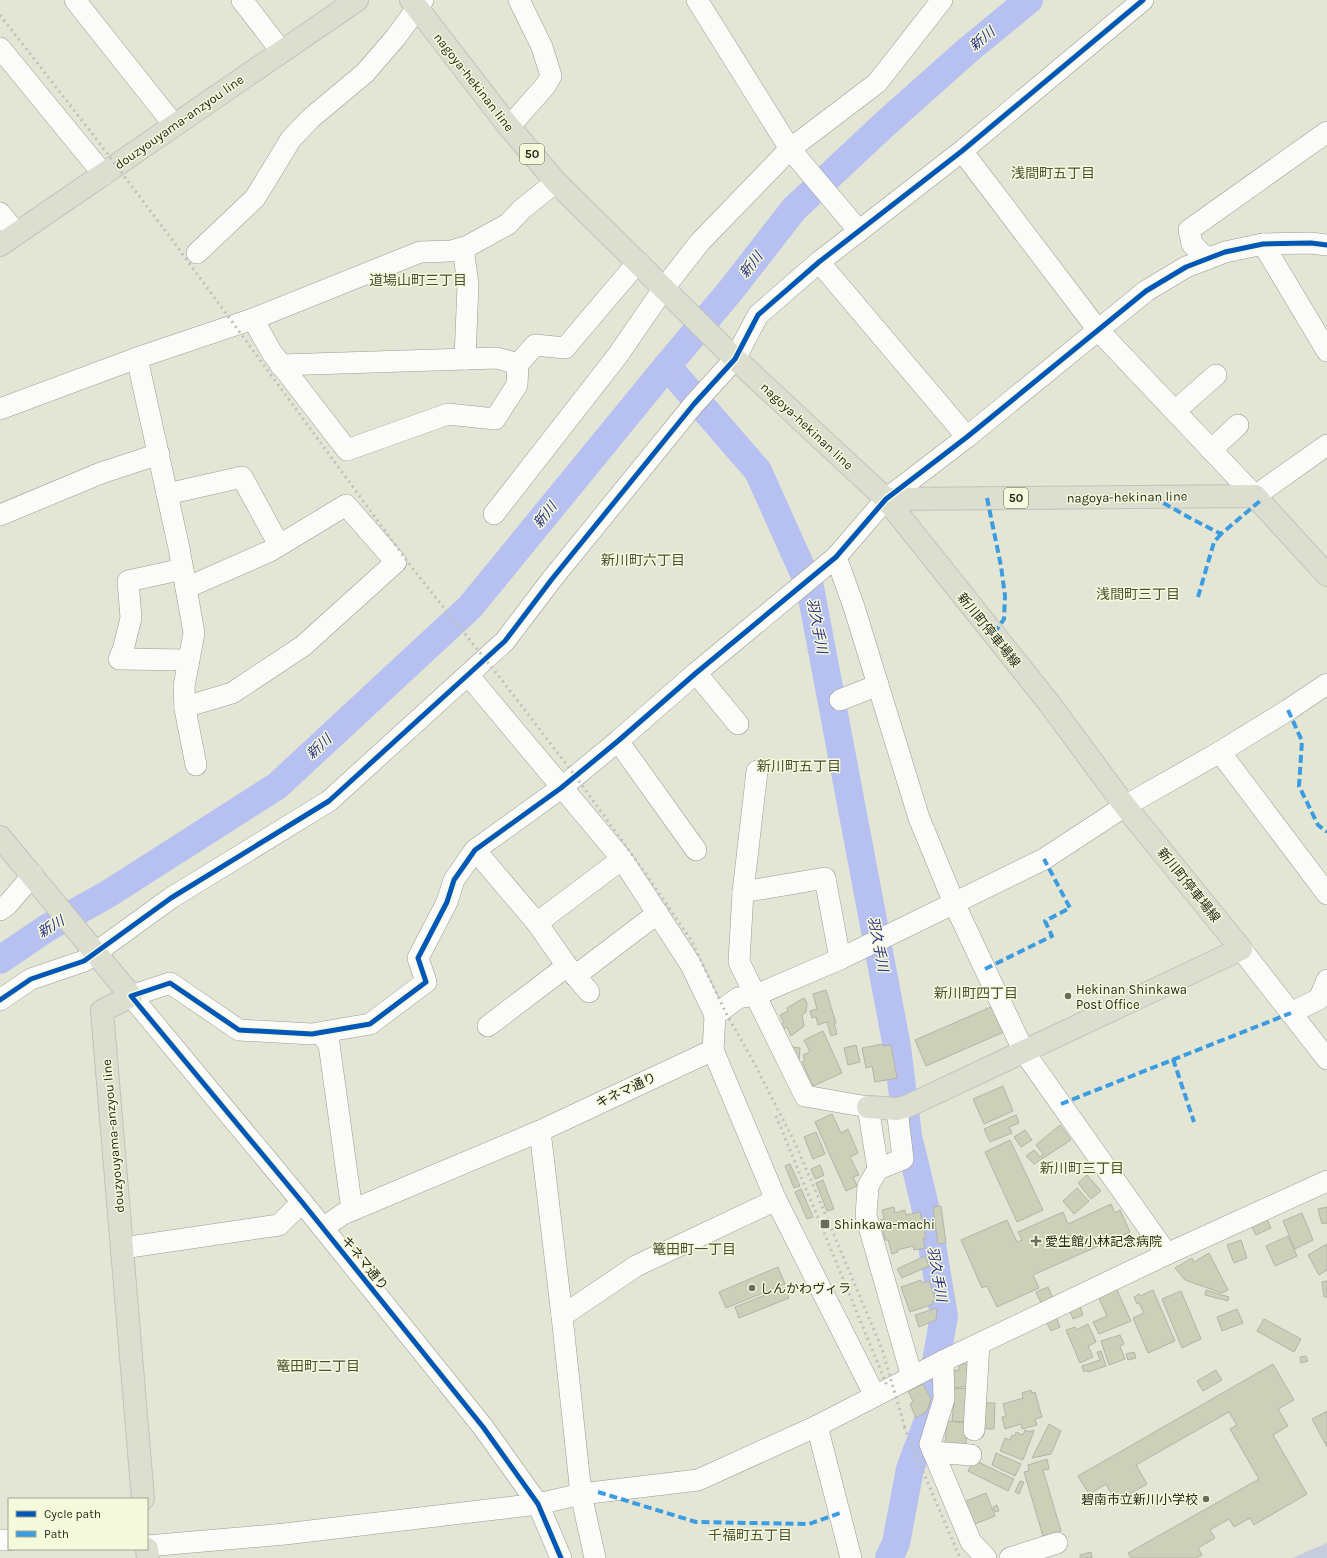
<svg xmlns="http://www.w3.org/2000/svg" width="1327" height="1558" font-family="Karla,'Noto Sans JP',sans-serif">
<rect width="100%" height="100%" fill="#e3e6d5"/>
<!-- green -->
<path fill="#c6cddf" d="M 1327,1543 L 1327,1558 L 1292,1558 Z"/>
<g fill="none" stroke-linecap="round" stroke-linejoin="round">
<!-- river -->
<g stroke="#b7c1f1" stroke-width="28">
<path d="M 667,366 L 758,471 L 810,587 L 897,1047 L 908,1136 L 926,1210 L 944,1316 L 934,1373 L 937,1396 L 910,1469 L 896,1543 L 889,1558"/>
<path d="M 0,960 L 47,928 L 108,894 L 277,786 L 470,607 L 667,366 L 731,290 L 794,209 L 886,123 L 968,50 L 1029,0"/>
</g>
</g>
<!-- building -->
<g fill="#ccd0b8" stroke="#b2b4a7">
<path d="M 826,990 L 836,1023 L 834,1023 L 837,1034 L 831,1036 L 827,1022 L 818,1025 L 816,1017 L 812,1018 L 810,1011 L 817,1009 L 813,994 Z"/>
<path d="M 804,998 L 807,1003 L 806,1012 L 802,1015 L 804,1026 L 791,1036 L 787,1027 L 784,1029 L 781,1025 L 784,1023 L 780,1015 L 788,1011 L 787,1008 Z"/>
<path d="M 993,1006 L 1004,1032 L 926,1066 L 915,1040 Z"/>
<path d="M 823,1031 L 842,1073 L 813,1086 L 802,1062 L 805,1060 L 803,1055 L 810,1052 L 804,1040 Z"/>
<path d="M 883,1044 L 883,1046 L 891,1045 L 897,1078 L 875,1082 L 872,1066 L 866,1068 L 862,1048 Z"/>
<path d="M 856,1045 L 860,1062 L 848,1065 L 844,1048 Z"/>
<path d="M 792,1047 L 800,1048 L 799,1061 Z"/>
<path d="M 1003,1086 L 1013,1111 L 984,1124 L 973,1099 Z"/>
<path d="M 832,1114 L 841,1133 L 848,1129 L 858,1153 L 850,1157 L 859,1175 L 853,1177 L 857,1186 L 846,1191 L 815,1122 Z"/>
<path d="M 1016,1115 L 1019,1123 L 1009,1127 L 1012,1133 L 990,1142 L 984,1129 Z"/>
<path d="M 1060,1125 L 1071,1140 L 1034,1164 L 1026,1156 L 1034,1150 L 1040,1157 L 1043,1154 L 1036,1145 Z"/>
<path d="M 1025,1130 L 1032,1140 L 1021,1147 L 1014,1137 Z"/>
<path d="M 816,1132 L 825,1154 L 813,1159 L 804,1137 Z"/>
<path d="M 1010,1140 L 1043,1210 L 1017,1222 L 985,1152 Z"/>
<path d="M 790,1164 L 800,1186 L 794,1188 L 785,1166 Z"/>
<path d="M 820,1165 L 824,1175 L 815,1179 L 811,1169 Z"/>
<path d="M 1087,1175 L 1101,1191 L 1091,1199 L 1078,1183 Z"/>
<path d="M 823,1180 L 834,1209 L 827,1211 L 816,1183 Z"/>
<path d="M 1077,1188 L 1089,1201 L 1074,1214 L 1063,1201 Z"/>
<path d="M 801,1189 L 813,1217 L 807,1219 L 795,1192 Z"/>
<path d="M 1111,1204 L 1115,1213 L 1120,1210 L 1130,1232 L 1033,1275 L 1039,1288 L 997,1307 L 987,1286 L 982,1288 L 961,1240 L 1007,1220 L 1017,1242 L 1022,1240 L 1018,1232 L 1063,1212 L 1068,1224 Z"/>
<path d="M 941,1206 L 946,1243 L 938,1244 L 933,1207 Z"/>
<path d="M 894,1207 L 895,1213 L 905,1210 L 906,1215 L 920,1212 L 926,1238 L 923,1239 L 925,1248 L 914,1250 L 913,1246 L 897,1250 L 898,1252 L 892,1254 L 888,1240 L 885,1240 L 880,1220 L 884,1219 L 882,1210 Z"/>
<path d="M 1327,1207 L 1327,1223 L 1322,1224 L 1318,1209 Z"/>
<path d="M 1302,1213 L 1313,1240 L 1295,1249 L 1283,1221 Z"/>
<path d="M 1266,1217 L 1271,1228 L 1256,1235 L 1251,1225 Z"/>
<path d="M 1288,1236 L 1297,1256 L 1275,1266 L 1266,1246 Z"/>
<path d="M 1241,1240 L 1247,1258 L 1234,1263 L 1227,1245 Z"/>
<path d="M 1327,1244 L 1327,1270 L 1319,1275 L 1308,1255 Z"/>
<path d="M 1209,1253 L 1228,1290 L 1222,1293 L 1185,1280 L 1175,1268 L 1192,1258 L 1194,1262 Z"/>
<path d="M 925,1256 L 929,1266 L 902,1278 L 897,1269 Z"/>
<path d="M 778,1267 L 785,1284 L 726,1308 L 719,1292 Z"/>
<path d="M 921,1280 L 922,1283 L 929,1281 L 936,1300 L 932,1301 L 933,1304 L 910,1312 L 901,1287 Z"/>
<path d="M 1327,1281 L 1327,1297 L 1324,1297 L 1322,1282 Z"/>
<path d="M 785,1287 L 789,1298 L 739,1318 L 735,1307 Z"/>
<path d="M 1048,1287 L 1053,1298 L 1041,1303 L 1036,1292 Z"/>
<path d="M 1116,1288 L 1131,1321 L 1099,1334 L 1093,1322 L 1107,1316 L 1098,1296 Z"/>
<path d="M 1153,1290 L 1175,1341 L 1148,1353 L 1133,1318 L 1144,1313 L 1139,1303 L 1137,1304 L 1134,1297 L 1139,1294 L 1140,1296 Z"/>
<path d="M 1206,1290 L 1229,1297 L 1228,1301 L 1205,1295 Z"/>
<path d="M 1181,1291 L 1201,1339 L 1182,1348 L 1162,1299 Z"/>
<path d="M 1080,1306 L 1083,1315 L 1073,1319 L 1070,1311 Z"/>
<path d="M 937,1308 L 936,1320 L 919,1327 L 915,1315 Z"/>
<path d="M 1237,1309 L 1243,1323 L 1222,1331 L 1217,1317 Z"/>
<path d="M 1056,1317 L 1060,1327 L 1051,1331 L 1046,1321 Z"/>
<path d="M 1264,1319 L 1301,1339 L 1294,1352 L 1257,1331 Z"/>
<path d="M 1088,1324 L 1096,1342 L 1088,1346 L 1093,1357 L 1080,1363 L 1066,1330 L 1075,1327 L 1076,1330 Z"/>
<path d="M 1120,1335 L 1124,1344 L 1120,1346 L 1125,1359 L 1109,1365 L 1101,1341 Z"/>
<path d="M 1101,1351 L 1106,1366 L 1088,1372 L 1087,1370 L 1084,1372 L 1082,1366 L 1100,1360 L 1097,1352 Z"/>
<path d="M 1134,1352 L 1136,1358 L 1128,1360 L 1126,1354 Z"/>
<path d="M 1306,1356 L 1308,1361 L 1301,1363 L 1300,1357 Z"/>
<path d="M 959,1364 L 969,1364 L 971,1386 L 951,1388 L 950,1371 L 959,1370 Z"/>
<path d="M 1273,1364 L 1294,1400 L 1278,1409 L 1288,1426 L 1273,1435 L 1307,1494 L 1254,1525 L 1250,1518 L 1234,1527 L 1229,1519 L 1210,1530 L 1215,1538 L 1198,1548 L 1202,1555 L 1196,1558 L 1131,1558 L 1128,1553 L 1259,1479 L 1230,1429 L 1237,1425 L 1229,1412 L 1136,1465 L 1147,1484 L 1116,1502 L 1106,1484 L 1089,1494 L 1078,1476 Z"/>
<path d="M 1216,1370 L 1222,1380 L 1203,1391 L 1197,1381 Z"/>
<path d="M 923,1384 L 931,1399 L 927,1411 L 916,1418 L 910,1404 L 913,1401 L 908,1391 Z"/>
<path d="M 952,1388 L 970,1389 L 968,1422 L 952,1421 L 954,1401 Z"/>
<path d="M 1031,1390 L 1032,1393 L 1035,1392 L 1042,1417 L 1035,1419 L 1037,1425 L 1022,1429 L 1021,1424 L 1005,1429 L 1002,1417 L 1006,1416 L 1003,1404 L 1023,1398 L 1022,1393 Z"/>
<path d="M 981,1403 L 995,1403 L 994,1429 L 980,1429 Z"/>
<path d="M 1327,1411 L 1327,1447 L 1312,1419 Z"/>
<path d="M 947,1421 L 968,1423 L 965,1450 L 945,1444 Z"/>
<path d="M 1049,1424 L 1061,1431 L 1051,1454 L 1032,1458 Z"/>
<path d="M 1025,1430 L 1031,1432 L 1032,1430 L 1034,1431 L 1023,1460 L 1000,1451 L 1005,1438 L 1010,1440 L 1012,1435 L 1015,1436 L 1016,1432 L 1023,1435 Z"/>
<path d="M 996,1453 L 1021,1464 L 1015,1476 L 992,1465 Z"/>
<path d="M 1047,1459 L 1049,1469 L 1043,1470 L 1061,1531 L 1043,1536 L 1024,1472 L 1029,1471 L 1028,1465 Z"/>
<path d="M 974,1460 L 1014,1479 L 1008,1491 L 968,1471 Z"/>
<path d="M 1020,1481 L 1024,1482 L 1019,1494 L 1015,1492 Z"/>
<path d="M 986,1493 L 995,1516 L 970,1526 L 961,1503 Z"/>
<path d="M 997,1505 L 999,1511 L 995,1512 L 993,1507 Z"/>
<path d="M 1091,1552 L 1092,1558 L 1080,1558 L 1080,1555 Z"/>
</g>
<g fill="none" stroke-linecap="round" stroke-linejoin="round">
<!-- minor casing -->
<g stroke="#999c8f" stroke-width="22">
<g id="minor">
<path d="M 75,0 L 174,125"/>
<path d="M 242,0 L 281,51"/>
<path d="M 697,0 L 790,149 L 859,231"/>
<path d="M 0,48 L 104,175"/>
<path d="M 509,127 L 546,85 L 551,76 L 542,47 L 519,0"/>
<path d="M 962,151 L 1098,330 L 1255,496 L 1327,445"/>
<path d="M 0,213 L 16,233"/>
<path d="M 1263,244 L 1327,351"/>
<path d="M 463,248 L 468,284 L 465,359"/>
<path d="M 197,253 L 255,198 L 291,139 L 311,118 L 365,73 L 396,37 L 423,0"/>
<path d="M 1207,259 L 1192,244 L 1189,230 L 1327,132"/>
<path d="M 819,262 L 967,437"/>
<path d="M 253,319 L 272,353 L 347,450 L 448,414 L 495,419 L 517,385 L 518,364 L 535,345 L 565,348 L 638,262"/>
<path d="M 137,358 L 179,548 L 194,633 L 184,686 L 185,709 L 196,765"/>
<path d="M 280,365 L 497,358 L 518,364"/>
<path d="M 0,409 L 137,358 L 253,319 L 420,252 L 451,251 L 468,246 L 508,224 L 521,210 L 556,182"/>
<path d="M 1175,411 L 1216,375"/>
<path d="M 1211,450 L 1238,425"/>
<path d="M 167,494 L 242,477 L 279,545"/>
<path d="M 494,514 L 618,355 L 664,288 L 700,242 L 790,149 L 877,83 L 942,0"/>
<path d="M 0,515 L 101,473 L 159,454"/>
<path d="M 836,557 L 854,607 L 919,818 L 954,903 L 1024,1052 L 1167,1254"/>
<path d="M 183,569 L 128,581 L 131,618 L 123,650 L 119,659 L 189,660"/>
<path d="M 696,673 L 738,724"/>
<path d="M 468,675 L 622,859 L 691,965 L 715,1015"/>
<path d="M 840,700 L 878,685"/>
<path d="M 185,707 L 232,693 L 303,646 L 396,562 L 346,505 L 270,551 L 186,588"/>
<path d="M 618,741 L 696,850"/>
<path d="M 1220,752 L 1327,894"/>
<path d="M 757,771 L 743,892 L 739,962 L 805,1096 L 868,1107 L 878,1169"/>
<path d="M 475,850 L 537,923 L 567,966 L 589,992"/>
<path d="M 743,892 L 825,878 L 840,959"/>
<path d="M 0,910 L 8,904 L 33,875"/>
<path d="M 537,923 L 622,859"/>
<path d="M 1241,949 L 1327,1059"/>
<path d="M 575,976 L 658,913"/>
<path d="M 0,1000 L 31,979 L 84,961 L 171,898 L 329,801 L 505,641 L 552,579 L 694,404 L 735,359 L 758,315 L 819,262 L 962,151 L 1143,0"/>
<path d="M 1291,1013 L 1319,999 L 1327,980"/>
<path d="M 488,1026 L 567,966"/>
<path d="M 320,1033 L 329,1044 L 352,1210"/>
<path d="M 897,1109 L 903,1159 L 878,1169 L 868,1186 L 866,1216 L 912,1377"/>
<path d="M 540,1131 L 562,1316 L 581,1494 L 595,1558"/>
<path d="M 323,1228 L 343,1214 L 540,1131 L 713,1050"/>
<path d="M 123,1248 L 279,1225 L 302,1202"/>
<path d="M 562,1316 L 636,1266 L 776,1200"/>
<path d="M 943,1361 L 944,1399 L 930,1444 L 971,1542 L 986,1558"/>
<path d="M 875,1396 L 776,1200 L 713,1050 L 715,1015 L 738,998 L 756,995 L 840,959 L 1044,859 L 1125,806 L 1220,752 L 1288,710 L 1327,684"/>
<path d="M 817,1426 L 851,1558"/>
<path d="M 974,1430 L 979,1344"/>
<path d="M 933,1452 L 971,1455"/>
<path d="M 0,1540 L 9,1540"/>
<path d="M 147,1546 L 285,1534 L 538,1504 L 581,1494 L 698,1480 L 817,1426 L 943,1361 L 1167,1254 L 1327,1181"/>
<path d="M 561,1558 L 538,1504 L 483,1427 L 302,1202 L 131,996 L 170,983 L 239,1030 L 312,1034 L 370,1024 L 426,982 L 418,958 L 447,902 L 454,880 L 475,850 L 561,788 L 618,741 L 696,673 L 836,557 L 886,499 L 967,437 L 1146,291 L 1186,267 L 1225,252 L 1263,244 L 1311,243 L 1327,245"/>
<path d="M 1010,1558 L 1057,1543"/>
</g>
</g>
<!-- major casing -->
<g stroke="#c1c3ba" stroke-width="24">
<g id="major">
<path d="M 411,0 L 506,123 L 556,182 L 728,352 L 886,499 L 1255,496 L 1327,575"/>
<path d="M 0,245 L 357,0"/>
<path d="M 0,837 L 131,996 L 102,1011 L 143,1499"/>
<path d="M 868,1107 L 897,1109 L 908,1106 L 1241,949 L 1125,806 L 1049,703 L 886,499"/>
<path d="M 147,1549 L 148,1558"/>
</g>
</g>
<!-- minor -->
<use href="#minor" stroke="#fbfbf9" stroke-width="21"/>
<!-- major -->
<use href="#major" stroke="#dcded0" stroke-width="22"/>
<!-- rail -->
<g stroke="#bfc0bc" stroke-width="3" stroke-dasharray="2 4" stroke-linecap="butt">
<path d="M 0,15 L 94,136 L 170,237 L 413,569 L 501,679 L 576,777 L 646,874 L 691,940 L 726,1013 L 753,1061 L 797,1147 L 882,1349 L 906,1431"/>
<path d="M 776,1116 L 888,1388"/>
<path d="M 904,1427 L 960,1558"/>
</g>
<!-- quiet -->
<g stroke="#3d9cdf" stroke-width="4" stroke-dasharray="8 4" stroke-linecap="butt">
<path d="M 1153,497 L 1190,518 L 1221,534 L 1260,501"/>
<path d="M 987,498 L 1001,566 L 1005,596 L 1004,619 L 993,635"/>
<path d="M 1198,597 L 1214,542 L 1221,534"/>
<path d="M 1288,710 L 1302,741 L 1299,786 L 1318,825 L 1327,832"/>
<path d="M 985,969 L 1052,936 L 1045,921 L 1070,908 L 1044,859"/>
<path d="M 1173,1059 L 1194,1122"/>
<path d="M 1061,1104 L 1291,1013"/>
<path d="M 598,1492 L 696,1522 L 809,1524 L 840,1513"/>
</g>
<!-- cycleway casing -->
<g stroke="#f4fadb" stroke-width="8">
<g id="cycleway">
<path d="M 0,1000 L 31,979 L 84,961 L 171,898 L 329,801 L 505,641 L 552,579 L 694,404 L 735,359 L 758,315 L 819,262 L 962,151 L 1143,0"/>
<path d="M 561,1558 L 538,1504 L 483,1427 L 302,1202 L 131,996 L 170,983 L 239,1030 L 312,1034 L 370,1024 L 426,982 L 418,958 L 447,902 L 454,880 L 475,850 L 561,788 L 618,741 L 696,673 L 836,557 L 886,499 L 967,437 L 1146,291 L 1186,267 L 1225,252 L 1263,244 L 1311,243 L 1327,245"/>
</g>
</g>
<!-- cycleway -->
<use href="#cycleway" stroke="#0057b8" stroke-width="5"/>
</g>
<!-- markers -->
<g fill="#696b5d" stroke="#f4fadb" stroke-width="1.5">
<circle cx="1068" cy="996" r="4"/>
<rect x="820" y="1219" width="10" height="10" rx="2"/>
<path d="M1034 1235h4v4h4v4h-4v4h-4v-4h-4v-4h4z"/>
<circle cx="752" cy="1288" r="4"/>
<circle cx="1206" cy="1499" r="4"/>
</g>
<g text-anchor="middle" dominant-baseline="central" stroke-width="3" stroke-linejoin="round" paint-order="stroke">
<!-- shield labels -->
<g fill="#f4fadb" stroke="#646856" stroke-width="1">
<rect x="520" y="144" width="24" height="20" rx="3"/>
<rect x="1004" y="488" width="24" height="20" rx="3"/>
</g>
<g font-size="12" font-weight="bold" fill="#27291d">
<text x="532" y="154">50</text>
<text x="1016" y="498">50</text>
</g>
<!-- street labels -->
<g font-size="13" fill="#27291d" stroke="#f4fadb">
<text transform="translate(474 82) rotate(52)">nagoya-hekinan line</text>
<text transform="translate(179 122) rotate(-35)">douzyouyama-anzyou line</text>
<text transform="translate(807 426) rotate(43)">nagoya-hekinan line</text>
<text transform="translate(1127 497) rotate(-1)">nagoya-hekinan line</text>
<text transform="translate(989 630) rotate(51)">新川町停車場線</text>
<text transform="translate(1189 885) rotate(51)">新川町停車場線</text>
<text transform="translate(626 1090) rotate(-25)">キネマ通り</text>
<text transform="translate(113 1136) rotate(-95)">douzyouyama-anzyou line</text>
<text transform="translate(365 1263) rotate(51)">キネマ通り</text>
</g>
<!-- poi labels -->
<g font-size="13" fill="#27291d" stroke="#f4fadb" text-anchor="start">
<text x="1076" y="989">Hekinan Shinkawa<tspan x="1076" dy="15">Post Office</tspan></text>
<text x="834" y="1224">Shinkawa-machi</text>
<text x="1045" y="1241">愛生館小林記念病院</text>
<text x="760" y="1288">しんかわヴィラ</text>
<text x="1198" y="1499" text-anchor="end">碧南市立新川小学校</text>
</g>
<!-- water labels -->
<g font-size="14" font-style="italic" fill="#2d2f84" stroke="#f4fadb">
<text transform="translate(982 39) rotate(-40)">新川</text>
<text transform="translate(751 265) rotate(-52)">新川</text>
<text transform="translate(545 515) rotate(-51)">新川</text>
<text transform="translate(817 626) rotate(79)">羽久手川</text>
<text transform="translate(319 747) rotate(-43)">新川</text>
<text transform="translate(51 927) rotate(-31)">新川</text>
<text transform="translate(878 944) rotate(79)">羽久手川</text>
<text transform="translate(937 1274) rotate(80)">羽久手川</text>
</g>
<!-- neighbourhood labels -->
<g font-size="14" fill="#4c5036" stroke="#f4fadb">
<text x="1053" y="173">浅間町五丁目</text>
<text x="418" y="280">道場山町三丁目</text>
<text x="643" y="560">新川町六丁目</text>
<text x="1138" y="594">浅間町三丁目</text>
<text x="799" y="766">新川町五丁目</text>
<text x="976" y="993">新川町四丁目</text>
<text x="1082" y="1168">新川町三丁目</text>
<text x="694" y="1249">篭田町一丁目</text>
<text x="318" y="1366">篭田町二丁目</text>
<text x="750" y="1535">千福町五丁目</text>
</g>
</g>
<!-- legend -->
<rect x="8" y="1498" width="140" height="52" fill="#f4fadb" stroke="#a2a68f"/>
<rect x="16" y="1511" width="20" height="6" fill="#0057b8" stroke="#a2a68f"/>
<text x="44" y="1518" font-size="12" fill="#27291d">Cycle path</text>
<rect x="16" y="1531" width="20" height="6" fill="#3d9cdf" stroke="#a2a68f"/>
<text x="44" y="1538" font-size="12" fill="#27291d">Path</text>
</svg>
